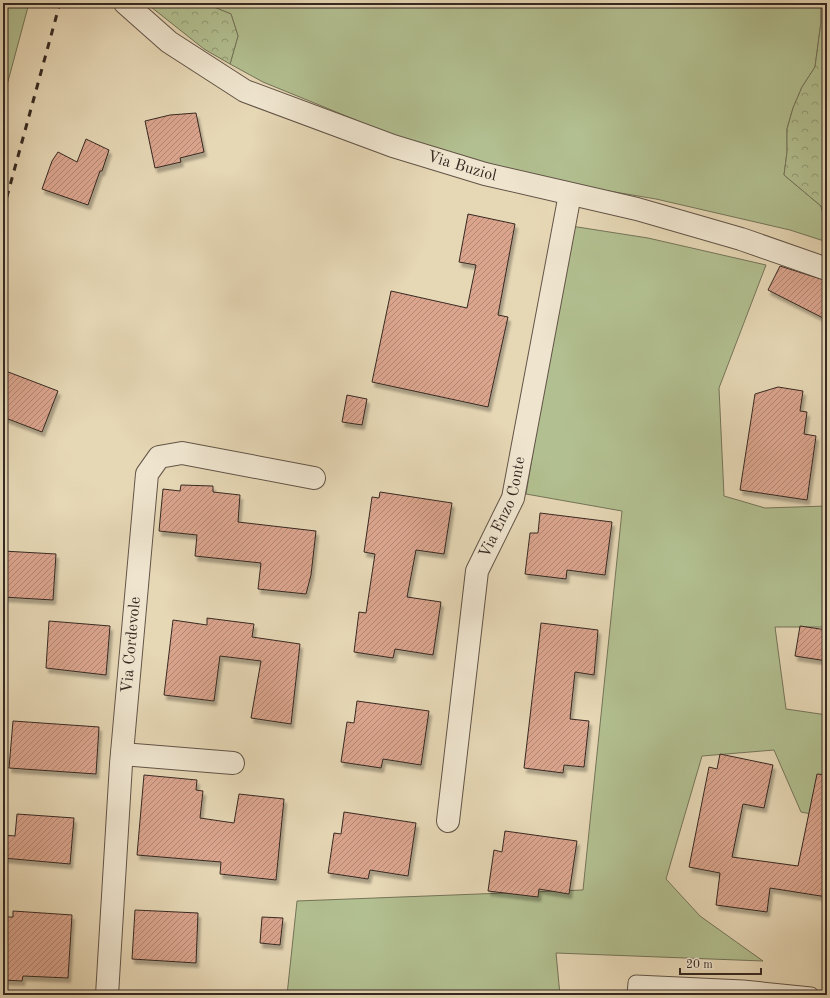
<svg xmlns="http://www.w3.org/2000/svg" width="830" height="998" font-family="'Old Standard TT',serif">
<defs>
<pattern id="forest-crowns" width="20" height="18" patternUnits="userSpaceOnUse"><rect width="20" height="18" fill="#b2bf90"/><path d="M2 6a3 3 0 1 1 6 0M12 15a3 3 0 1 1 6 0" fill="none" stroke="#929b75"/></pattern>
<pattern id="building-hatch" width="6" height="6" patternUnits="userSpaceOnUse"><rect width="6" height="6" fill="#daa48d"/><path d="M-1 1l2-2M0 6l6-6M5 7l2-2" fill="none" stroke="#b28673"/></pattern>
<filter id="shadow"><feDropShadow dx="2.5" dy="4.5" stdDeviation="1" flood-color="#0004"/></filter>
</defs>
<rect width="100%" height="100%" fill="#e6d7b5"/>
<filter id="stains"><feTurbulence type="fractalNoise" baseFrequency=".005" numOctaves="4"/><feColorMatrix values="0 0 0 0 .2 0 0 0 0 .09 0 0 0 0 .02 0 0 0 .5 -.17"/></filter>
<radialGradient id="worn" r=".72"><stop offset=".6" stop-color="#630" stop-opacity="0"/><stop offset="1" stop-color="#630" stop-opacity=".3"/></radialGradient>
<!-- grass -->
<g fill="#b2bf90" stroke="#747459">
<path d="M 3,3 L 29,3 L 3,100 Z"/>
<path d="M 204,3 L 821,3 L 821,22 L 815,67 L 802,87 L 793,108 L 787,129 L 787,152 L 784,175 L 821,206 L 827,228 L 827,242 L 790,230 L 656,199 L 579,186 L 487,167 L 417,145 L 263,82 L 230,64 L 238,36 L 231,14 Z"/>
<path d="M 571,226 L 648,238 L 766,265 L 719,388 L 724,496 L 765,508 L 827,506 L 827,627 L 775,627 L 786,709 L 827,715 L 827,817 L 801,812 L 774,750 L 702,756 L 666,879 L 700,916 L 763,961 L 556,953 L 560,995 L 287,995 L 297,901 L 583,890 L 622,511 L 526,494 Z"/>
</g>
<!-- forest -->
<g fill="url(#forest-crowns)" stroke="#747459">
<path d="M 146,3 L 204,3 L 231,14 L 238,36 L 230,64 L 204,49 Z"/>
<path d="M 821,3 L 827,3 L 827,228 L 821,206 L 784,175 L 787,152 L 787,129 L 793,108 L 802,87 L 815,67 L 821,22 Z"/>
</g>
<!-- building -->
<g fill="url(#building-hatch)" stroke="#362922" filter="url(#shadow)">
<path d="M 196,113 L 204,152 L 180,158 L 181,162 L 155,168 L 145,121 L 170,115 Z"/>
<path d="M 86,139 L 109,150 L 102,171 L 100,171 L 88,205 L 42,189 L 52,161 L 58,152 L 77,162 Z"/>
<path d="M 468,214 L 515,224 L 498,315 L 508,317 L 488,407 L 372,382 L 391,291 L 467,308 L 476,265 L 459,262 Z"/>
<path d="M 780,266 L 827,281 L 827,320 L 768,290 Z"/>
<path d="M 3,370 L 58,391 L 42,432 L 3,417 Z"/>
<path d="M 778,387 L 803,391 L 800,411 L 807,412 L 804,434 L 816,436 L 807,500 L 740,490 L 755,394 Z"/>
<path d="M 347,395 L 367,399 L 362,425 L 342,422 Z"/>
<path d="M 181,485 L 213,486 L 213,492 L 240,495 L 238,522 L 316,531 L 311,575 L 306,594 L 258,589 L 261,563 L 195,556 L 197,535 L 159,531 L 163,489 L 180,491 Z"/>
<path d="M 380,492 L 452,503 L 444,554 L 416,550 L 407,597 L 441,602 L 433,655 L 395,649 L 393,658 L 354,652 L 359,612 L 366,613 L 375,554 L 364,552 L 372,497 L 379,498 Z"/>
<path d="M 540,513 L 612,522 L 605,575 L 567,570 L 566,579 L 525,574 L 530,533 L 538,533 Z"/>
<path d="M 3,551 L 56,554 L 53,600 L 3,597 Z"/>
<path d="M 207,618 L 254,624 L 252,637 L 300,644 L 291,724 L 251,718 L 261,661 L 220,656 L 214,701 L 164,695 L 173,620 L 207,625 Z"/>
<path d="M 49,621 L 110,626 L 106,675 L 46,668 Z"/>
<path d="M 541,623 L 598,630 L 594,675 L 575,672 L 570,719 L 589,721 L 584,767 L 564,765 L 563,773 L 524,768 Z"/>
<path d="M 800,626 L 827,630 L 827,661 L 795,656 Z"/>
<path d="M 357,701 L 429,711 L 421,765 L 383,759 L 381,768 L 341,762 L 347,722 L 354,723 Z"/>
<path d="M 13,721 L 99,727 L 96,774 L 9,768 Z"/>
<path d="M 720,754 L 773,765 L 764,808 L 743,804 L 732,857 L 798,866 L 817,774 L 827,775 L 827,897 L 770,888 L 767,912 L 716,905 L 720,873 L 689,867 L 709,767 L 717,769 Z"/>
<path d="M 144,775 L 197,780 L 196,790 L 203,791 L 200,818 L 234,823 L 239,794 L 284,799 L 276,880 L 220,874 L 221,862 L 137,855 Z"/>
<path d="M 344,812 L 416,823 L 408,876 L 370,870 L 368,879 L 328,873 L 334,833 L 341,834 Z"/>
<path d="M 17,814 L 74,818 L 70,864 L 3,858 L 3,835 L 15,836 Z"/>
<path d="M 505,831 L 577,841 L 569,894 L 539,889 L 538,897 L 488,891 L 494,850 L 502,852 Z"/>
<path d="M 135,910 L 198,913 L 196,963 L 132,959 Z"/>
<path d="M 13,911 L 72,915 L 68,978 L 23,976 L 22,981 L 3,980 L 3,917 L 13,917 Z"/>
<path d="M 262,917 L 283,918 L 280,945 L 260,943 Z"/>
</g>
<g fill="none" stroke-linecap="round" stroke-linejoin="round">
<!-- lane casing -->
<g stroke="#625447" stroke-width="17">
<path id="lane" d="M 635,995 L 636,983 L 743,988 L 811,995"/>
</g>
<!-- street casing -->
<g stroke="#625447" stroke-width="24">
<g id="street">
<path id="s1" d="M 125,3 L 169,42 L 245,91 L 393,146 L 485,174 L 637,209 L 741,239 L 827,269"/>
<path d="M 122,754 L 233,763"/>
<path id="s2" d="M 448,821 L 477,571 L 513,498 L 570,194"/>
<path id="s3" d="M 107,995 L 121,764 L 147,474 L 159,457 L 182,453 L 314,478"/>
</g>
</g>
<!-- lane -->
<use href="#lane" stroke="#efe5cf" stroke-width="15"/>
<!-- street -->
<use href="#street" stroke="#efe5cf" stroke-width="22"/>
<!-- rail -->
<path stroke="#362922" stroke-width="3" stroke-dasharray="7 7" stroke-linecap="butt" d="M 3,211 L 60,3"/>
</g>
<g text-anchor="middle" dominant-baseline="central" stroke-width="4" stroke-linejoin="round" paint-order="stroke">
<!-- street labels -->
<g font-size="16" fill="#362922" stroke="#efe5cf">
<text stroke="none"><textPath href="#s1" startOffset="379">Via Buziol</textPath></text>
<text stroke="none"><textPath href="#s2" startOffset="321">Via Enzo Conte</textPath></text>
<text stroke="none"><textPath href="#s3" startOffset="351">Via Cordevole</textPath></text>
</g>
</g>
<!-- margin -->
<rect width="830" height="998" fill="none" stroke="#e6d7b5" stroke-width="16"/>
<rect x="4" y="4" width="822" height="990" fill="none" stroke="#362922" stroke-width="2"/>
<rect x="8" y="8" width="814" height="982" fill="none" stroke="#362922"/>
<!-- scale -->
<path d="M680 968v6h81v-6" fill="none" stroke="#362922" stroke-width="2"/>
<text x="686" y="968" font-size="12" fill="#362922" stroke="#efe5cf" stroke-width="3" paint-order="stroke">20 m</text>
<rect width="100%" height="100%" filter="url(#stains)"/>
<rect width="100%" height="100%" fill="url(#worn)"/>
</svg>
